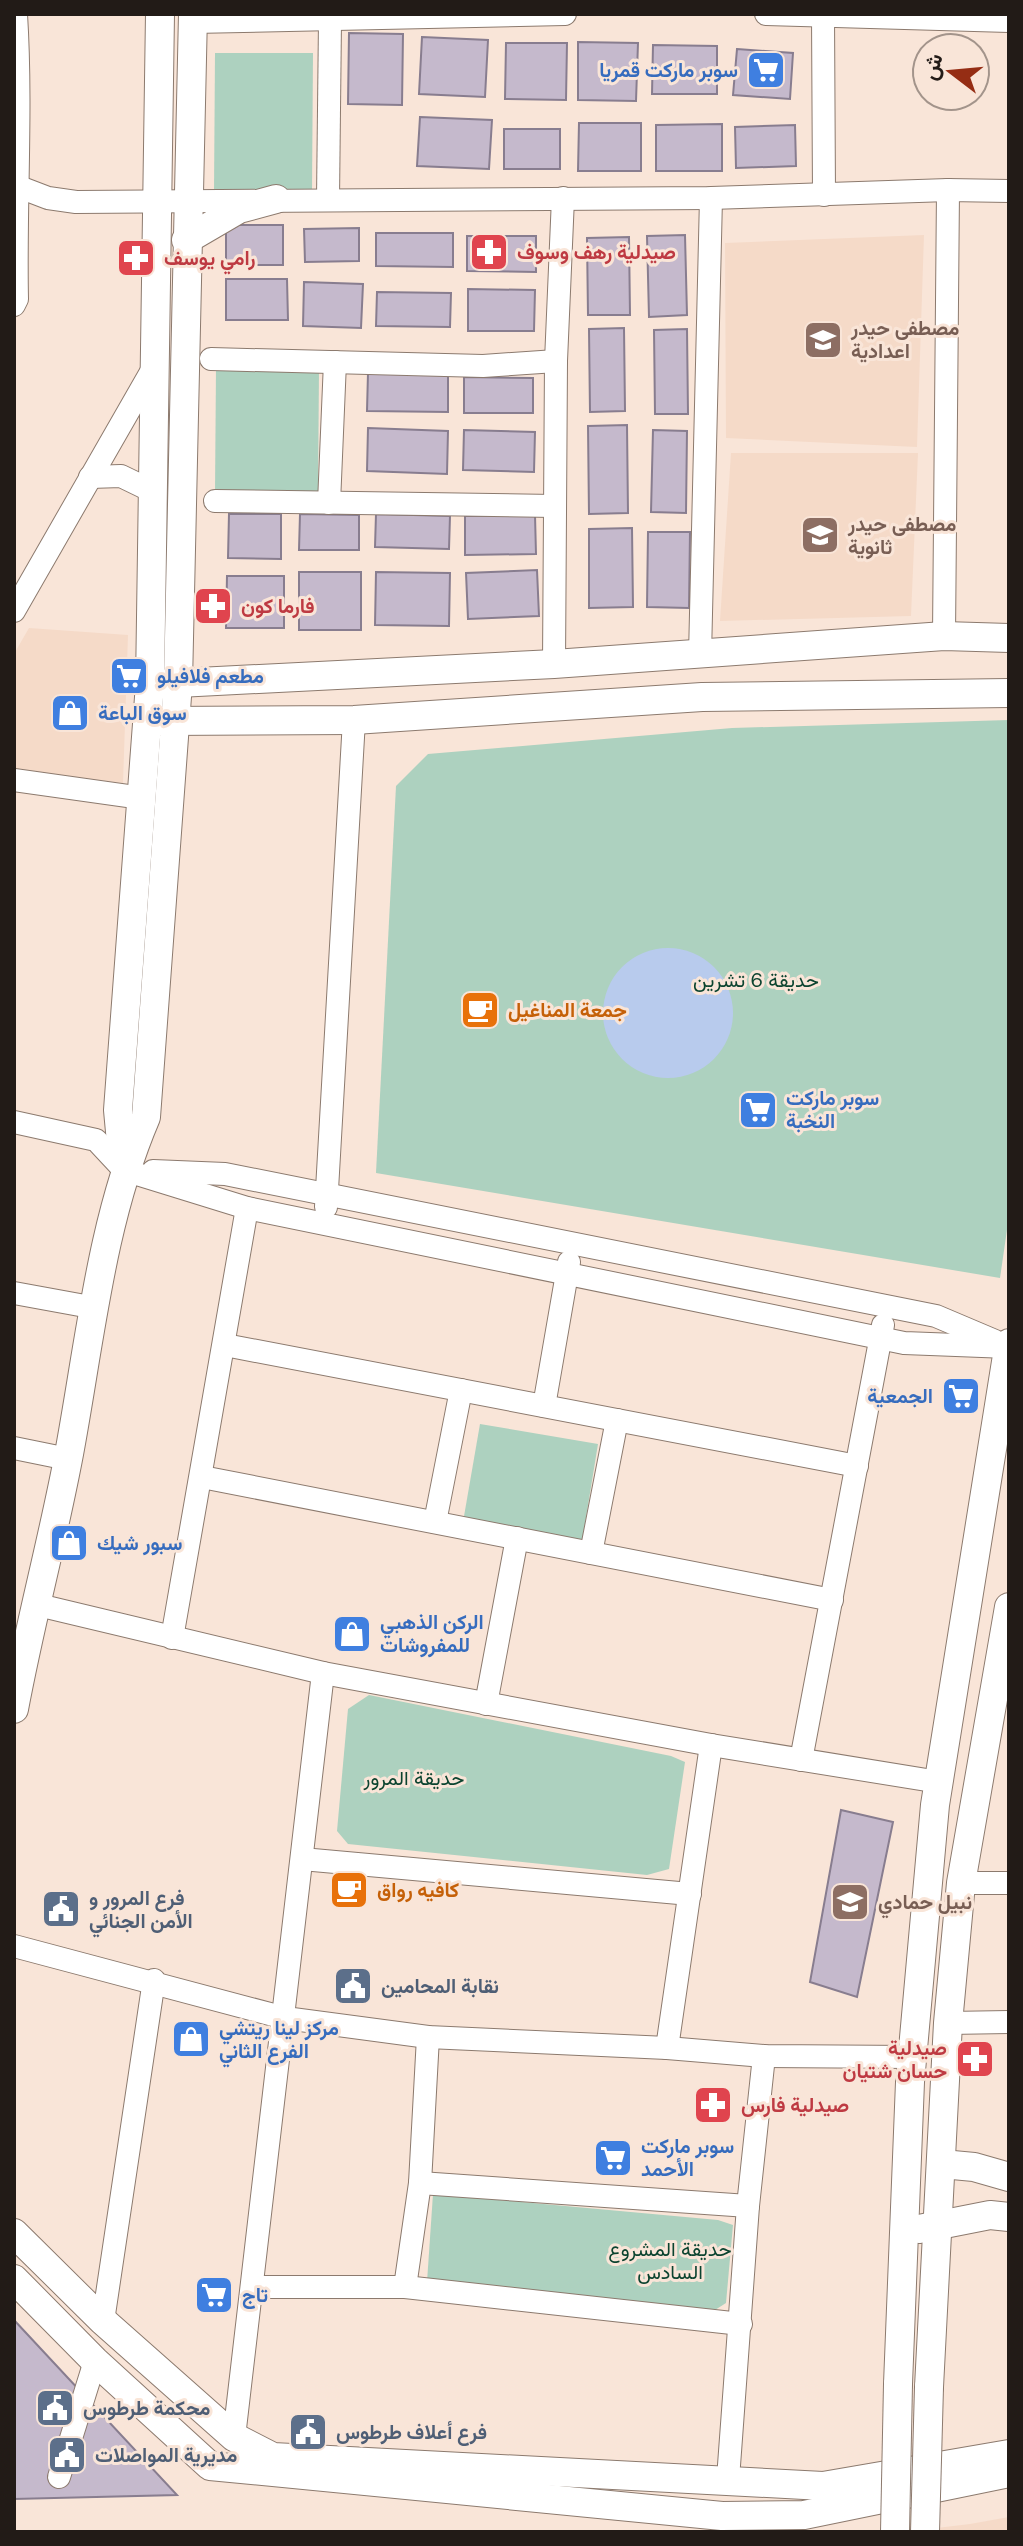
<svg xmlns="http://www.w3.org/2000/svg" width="1023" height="2546" font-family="'DM Sans',Vazirmatn,sans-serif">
<rect width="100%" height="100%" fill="#f9e5d8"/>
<!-- built -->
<g fill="#f5dac8">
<path d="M 924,235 L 917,447 L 726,438 L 725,243 Z"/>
<path d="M 731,453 L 918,453 L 911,616 L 720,621 Z"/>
<path d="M 29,628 L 128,635 L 123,783 L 14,771 L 14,654 Z"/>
<path d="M 1009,2517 L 1009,2532 L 903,2532 L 970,2524 Z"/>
</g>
<!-- green -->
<g fill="#add1bf">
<path d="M 215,53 L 313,53 L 312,191 L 214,191 Z"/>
<path d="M 216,368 L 319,369 L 318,492 L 215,492 Z"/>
<path d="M 1009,720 L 1009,1216 L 1000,1278 L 376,1173 L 396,786 L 428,754 L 732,728 Z"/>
<path d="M 480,1424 L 598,1444 L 582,1542 L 463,1522 Z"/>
<path d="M 369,1695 L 671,1756 L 685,1762 L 669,1869 L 647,1875 L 348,1844 L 337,1831 L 348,1709 Z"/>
<path d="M 433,2194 L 718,2220 L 733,2225 L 726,2303 L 715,2310 L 427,2282 Z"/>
</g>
<!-- water -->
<circle fill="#b8cbed" cx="668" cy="1013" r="65"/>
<!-- building -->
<g fill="#c5b9cc" stroke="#887d8f" stroke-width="2">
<path d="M 349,33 L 403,34 L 402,105 L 348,104 Z"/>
<path d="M 422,37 L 488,40 L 485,97 L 419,94 Z"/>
<path d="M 578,42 L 638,43 L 636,101 L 578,100 Z"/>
<path d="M 506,43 L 567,43 L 566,100 L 505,99 Z"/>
<path d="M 653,45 L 717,46 L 717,94 L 652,94 Z"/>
<path d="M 737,49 L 793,53 L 790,99 L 733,95 Z"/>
<path d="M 420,117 L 492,120 L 489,169 L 417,166 Z"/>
<path d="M 579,123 L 641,123 L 641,171 L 578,171 Z"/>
<path d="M 722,124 L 722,171 L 656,171 L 656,125 Z"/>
<path d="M 795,125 L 796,166 L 736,168 L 735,127 Z"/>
<rect x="504" y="129" width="56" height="40"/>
<rect x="226" y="225" width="57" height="40"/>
<path d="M 359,228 L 359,261 L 305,262 L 304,229 Z"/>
<path d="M 376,233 L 453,233 L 453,267 L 376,266 Z"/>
<path d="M 685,235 L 687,315 L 649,317 L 647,236 Z"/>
<path d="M 467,236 L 536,236 L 536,272 L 467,271 Z"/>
<path d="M 629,237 L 630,315 L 588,315 L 587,238 Z"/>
<path d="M 226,279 L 287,279 L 288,320 L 226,320 Z"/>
<path d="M 304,282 L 363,284 L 361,328 L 303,326 Z"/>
<path d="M 468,289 L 535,290 L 534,331 L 468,331 Z"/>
<path d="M 377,292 L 451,293 L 450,327 L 376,326 Z"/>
<path d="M 624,328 L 625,411 L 590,412 L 589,329 Z"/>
<path d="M 687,329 L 688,414 L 655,414 L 654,330 Z"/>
<path d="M 368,373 L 448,374 L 448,412 L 367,411 Z"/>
<path d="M 464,377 L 533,378 L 533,413 L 464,413 Z"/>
<path d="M 627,425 L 628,513 L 589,514 L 588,426 Z"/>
<path d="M 368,428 L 448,431 L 447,474 L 367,471 Z"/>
<path d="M 464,430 L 535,432 L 534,472 L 463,470 Z"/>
<path d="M 653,430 L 687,431 L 686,513 L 651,512 Z"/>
<path d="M 229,514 L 281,514 L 281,559 L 228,558 Z"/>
<path d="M 300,514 L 359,515 L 359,550 L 299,550 Z"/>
<path d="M 376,514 L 450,516 L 449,549 L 375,547 Z"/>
<path d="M 535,515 L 536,554 L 465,555 L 465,516 Z"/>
<path d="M 632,528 L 633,607 L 589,608 L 589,529 Z"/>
<path d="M 648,532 L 690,532 L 689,608 L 647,607 Z"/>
<path d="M 537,570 L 539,616 L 468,619 L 466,573 Z"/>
<rect x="299" y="572" width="62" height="58"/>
<path d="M 376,572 L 450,573 L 449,626 L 375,625 Z"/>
<path d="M 227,576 L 284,576 L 284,628 L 226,628 Z"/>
<path d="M 841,1810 L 893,1822 L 857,1997 L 810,1982 Z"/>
<path d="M 14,2320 L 177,2495 L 14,2499 Z"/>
</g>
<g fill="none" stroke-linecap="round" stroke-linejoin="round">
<!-- minor casing -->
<g stroke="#8c7a6e" stroke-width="24">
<g id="minor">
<path d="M 766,14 L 1009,21"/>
<path d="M 823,15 L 824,195"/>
<path d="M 193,22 L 565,14"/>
<path d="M 14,185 L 48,198 L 76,202 L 711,198 L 948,190 L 1009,191"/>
<path d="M 328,199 L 330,20"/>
<path d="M 14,305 L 17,299 C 15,204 22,109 16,14"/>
<path d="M 211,359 L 483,366 L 556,361"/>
<path d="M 90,477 L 121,476 L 154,492"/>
<path d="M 215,501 L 554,506"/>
<path d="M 329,503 L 335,362"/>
<path d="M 14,611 L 155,365"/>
<path d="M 944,636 L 948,190"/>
<path d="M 700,655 L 711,198"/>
<path d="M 554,664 L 556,361 L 563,198"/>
<path d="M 14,780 L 142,798"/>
<path d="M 14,1122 L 96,1140 L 124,1170 L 247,1208 L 904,1343 L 1008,1347"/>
<path d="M 153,1171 L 225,1174 L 936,1316 L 995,1341"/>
<path d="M 326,1207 L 354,720"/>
<path d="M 14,1293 L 96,1308"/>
<path d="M 225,1345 L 857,1466"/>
<path d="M 544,1406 L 569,1262"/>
<path d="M 14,1448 L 68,1459"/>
<path d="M 202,1477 L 832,1600"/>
<path d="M 435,1522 L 461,1390"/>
<path d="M 591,1553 L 617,1420"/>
<path d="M 34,1604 L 323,1673 L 711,1745 L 939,1782"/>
<path d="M 172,1638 L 247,1208"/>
<path d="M 486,1704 L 517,1538"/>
<path d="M 801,1760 L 883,1325"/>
<path d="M 302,1859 L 690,1894"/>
<path d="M 961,1883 L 1009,1883"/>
<path d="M 14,1946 L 285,2018 L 428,2037 L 667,2048 L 764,2056 L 912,2057"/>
<path d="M 948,2023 L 1009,2022"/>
<path d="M 667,2048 L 711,1745"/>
<path d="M 420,2183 L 748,2206"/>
<path d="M 252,2287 L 405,2287 L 741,2324"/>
<path d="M 405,2287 L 420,2183 L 428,2037"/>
<path d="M 103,2321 L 154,1980"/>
<path d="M 234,2437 L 323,1673"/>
<path d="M 59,2477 L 95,2361"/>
<path d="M 728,2479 L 748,2206 L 764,2056"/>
</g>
</g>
<!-- major casing -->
<g stroke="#8c7a6e" stroke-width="30">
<g id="major">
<path d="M 186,240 L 239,209 L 276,199"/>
<path d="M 159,684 L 554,664 L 944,636 L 1009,638"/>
<path d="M 160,721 L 354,720 L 702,697 L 1009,693"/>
<path d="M 123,1164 L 118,1110 L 150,684 L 160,14"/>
<path d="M 14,1709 C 30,1623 53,1539 69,1454 C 90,1341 101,1222 146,1117 L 178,683 L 193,14"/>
<path d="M 942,2164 L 974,2167 L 1009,2177"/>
<path d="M 919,2229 L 990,2215 L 1009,2217"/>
<path d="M 14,2233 L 103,2321 L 234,2437 L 273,2457 L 823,2486 L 1009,2454"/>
<path d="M 14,2279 L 95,2361 L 210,2466 L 722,2516 L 804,2515 L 1009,2473"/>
<path d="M 898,2384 L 910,2082 L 935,1805 L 1009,1343"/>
<path d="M 929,2387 L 948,2023 L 961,1883 L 1009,1607"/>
</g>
</g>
<!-- minor -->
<use href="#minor" stroke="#fff" stroke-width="22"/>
<!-- major -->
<use href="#major" stroke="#fff" stroke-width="28"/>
<!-- major-bridge casing -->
<g stroke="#8c7a6e" stroke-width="30" stroke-linecap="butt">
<g id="major-bridge">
<path d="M 895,2532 L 898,2384"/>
<path d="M 925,2532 L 929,2387"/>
</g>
</g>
<!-- major-bridge -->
<use href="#major-bridge" stroke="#fff" stroke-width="28"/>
</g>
<!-- icons -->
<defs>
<g id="supermarket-square" transform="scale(2)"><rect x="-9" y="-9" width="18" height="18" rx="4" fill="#3f7fe0" stroke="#f9e5d8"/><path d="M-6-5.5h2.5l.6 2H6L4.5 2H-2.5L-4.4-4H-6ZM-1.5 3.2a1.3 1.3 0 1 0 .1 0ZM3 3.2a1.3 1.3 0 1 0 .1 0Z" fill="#fff"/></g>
<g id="pharmacy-square" transform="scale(2)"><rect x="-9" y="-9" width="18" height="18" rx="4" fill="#e0444e" stroke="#f9e5d8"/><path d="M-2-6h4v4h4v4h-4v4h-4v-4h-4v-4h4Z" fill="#fff"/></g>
<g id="school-square" transform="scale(2)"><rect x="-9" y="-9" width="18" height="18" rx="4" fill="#8d6e63" stroke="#f9e5d8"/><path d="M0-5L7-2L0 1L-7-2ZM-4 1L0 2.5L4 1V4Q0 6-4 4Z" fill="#fff"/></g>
<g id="shop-square" transform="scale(2)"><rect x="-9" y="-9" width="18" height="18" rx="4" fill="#3f7fe0" stroke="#f9e5d8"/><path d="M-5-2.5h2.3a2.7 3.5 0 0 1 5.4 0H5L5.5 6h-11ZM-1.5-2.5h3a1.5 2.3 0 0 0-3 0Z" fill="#fff"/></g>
<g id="cafe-square" transform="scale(2)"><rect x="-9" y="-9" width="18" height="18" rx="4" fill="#e8710a" stroke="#f9e5d8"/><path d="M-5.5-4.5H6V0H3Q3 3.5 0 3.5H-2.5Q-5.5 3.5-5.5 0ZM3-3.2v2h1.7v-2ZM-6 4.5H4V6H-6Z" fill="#fff"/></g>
<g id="civic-square" transform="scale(2)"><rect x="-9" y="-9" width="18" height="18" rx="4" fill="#5c6f8a" stroke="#f9e5d8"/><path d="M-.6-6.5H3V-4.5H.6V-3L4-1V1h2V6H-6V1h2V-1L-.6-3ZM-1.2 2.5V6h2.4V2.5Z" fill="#fff"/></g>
</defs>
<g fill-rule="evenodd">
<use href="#supermarket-square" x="766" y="70"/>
<use href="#pharmacy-square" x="489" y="252"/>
<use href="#pharmacy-square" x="136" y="258"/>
<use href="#school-square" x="823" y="340"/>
<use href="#school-square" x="820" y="535"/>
<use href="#pharmacy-square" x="213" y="606"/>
<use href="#supermarket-square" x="129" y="676"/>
<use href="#shop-square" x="70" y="713"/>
<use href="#cafe-square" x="480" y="1010"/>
<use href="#supermarket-square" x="758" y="1110"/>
<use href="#supermarket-square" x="961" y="1396"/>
<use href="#shop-square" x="69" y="1543"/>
<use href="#shop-square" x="352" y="1634"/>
<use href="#cafe-square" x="349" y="1890"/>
<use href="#school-square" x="850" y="1902"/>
<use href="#civic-square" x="61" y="1909"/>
<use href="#civic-square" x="353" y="1986"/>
<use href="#shop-square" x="191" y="2039"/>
<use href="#pharmacy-square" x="975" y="2059"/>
<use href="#pharmacy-square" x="713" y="2105"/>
<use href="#supermarket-square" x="613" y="2158"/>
<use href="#supermarket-square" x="214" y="2295"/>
<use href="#civic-square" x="55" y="2408"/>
<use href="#civic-square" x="308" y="2432"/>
<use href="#civic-square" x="67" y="2455"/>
</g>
<g text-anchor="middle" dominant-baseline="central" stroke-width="6" stroke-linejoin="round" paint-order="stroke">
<!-- shop labels -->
<g font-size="20" font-weight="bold" fill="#366cbe" stroke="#f9e5d8" text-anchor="start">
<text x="738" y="70" text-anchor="end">سوبر ماركت قمريا</text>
<text x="157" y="676">مطعم فلافيلو</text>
<text x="98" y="713">سوق الباعة</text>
<text x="786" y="1098">سوبر ماركت<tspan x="786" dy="23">النخبة</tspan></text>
<text x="933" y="1396" text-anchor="end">الجمعية</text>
<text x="97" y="1543">سبور شيك</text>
<text x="380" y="1622">الركن الذهبي<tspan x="380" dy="23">للمفروشات</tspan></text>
<text x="219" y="2028">مركز لينا ريتشي<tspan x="219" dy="23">الفرع الثاني</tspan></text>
<text x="641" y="2146">سوبر ماركت<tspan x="641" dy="23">الأحمد</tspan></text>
<text x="242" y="2295">تاج</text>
</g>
<!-- health labels -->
<g font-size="20" font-weight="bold" fill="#be3a42" stroke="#f9e5d8" text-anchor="start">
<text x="517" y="252">صيدلية رهف وسوف</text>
<text x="164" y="258">رامي يوسف</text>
<text x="241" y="606">فارما كون</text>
<text x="947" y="2048" text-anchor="end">صيدلية<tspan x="947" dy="23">حسان شتيان</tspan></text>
<text x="741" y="2105">صيدلية فارس</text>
</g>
<!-- education labels -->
<g font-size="20" font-weight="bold" fill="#785e54" stroke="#f9e5d8" text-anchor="start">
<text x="851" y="328">مصطفى حيدر<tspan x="851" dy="23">اعدادية</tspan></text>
<text x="848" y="524">مصطفى حيدر<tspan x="848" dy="23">ثانوية</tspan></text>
<text x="878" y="1902">نبيل حمادي</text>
</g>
<!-- park labels -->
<g font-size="20" fill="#0b432f" stroke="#f9e5d8">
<text x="756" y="980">حديقة 6 تشرين</text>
<text x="414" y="1778">حديقة المرور</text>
<text x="670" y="2249">حديقة المشروع<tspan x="670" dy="23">السادس</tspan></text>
</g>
<!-- food labels -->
<g font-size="20" font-weight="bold" fill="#c56008" stroke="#f9e5d8" text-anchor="start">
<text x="508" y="1010">جمعة المناغيل</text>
<text x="377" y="1890">كافيه رواق</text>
</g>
<!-- service labels -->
<g font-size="20" font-weight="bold" fill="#4e5e75" stroke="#f9e5d8" text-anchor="start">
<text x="89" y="1898">فرع المرور و<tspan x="89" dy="23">الأمن الجنائي</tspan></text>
<text x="381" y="1986">نقابة المحامين</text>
<text x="83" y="2408">محكمة طرطوس</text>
<text x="336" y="2432">فرع أعلاف طرطوس</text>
<text x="95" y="2455">مديرية المواصلات</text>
</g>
</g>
<!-- border -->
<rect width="1023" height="2546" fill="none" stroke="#221b17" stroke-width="32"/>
<!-- north arrow -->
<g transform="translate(951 72) rotate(286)"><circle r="38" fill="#f9e5d8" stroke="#a3948b" stroke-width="2"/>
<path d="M0-6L14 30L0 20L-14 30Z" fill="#952d14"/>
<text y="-12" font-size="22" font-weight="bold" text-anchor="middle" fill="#221b17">ش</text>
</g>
</svg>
